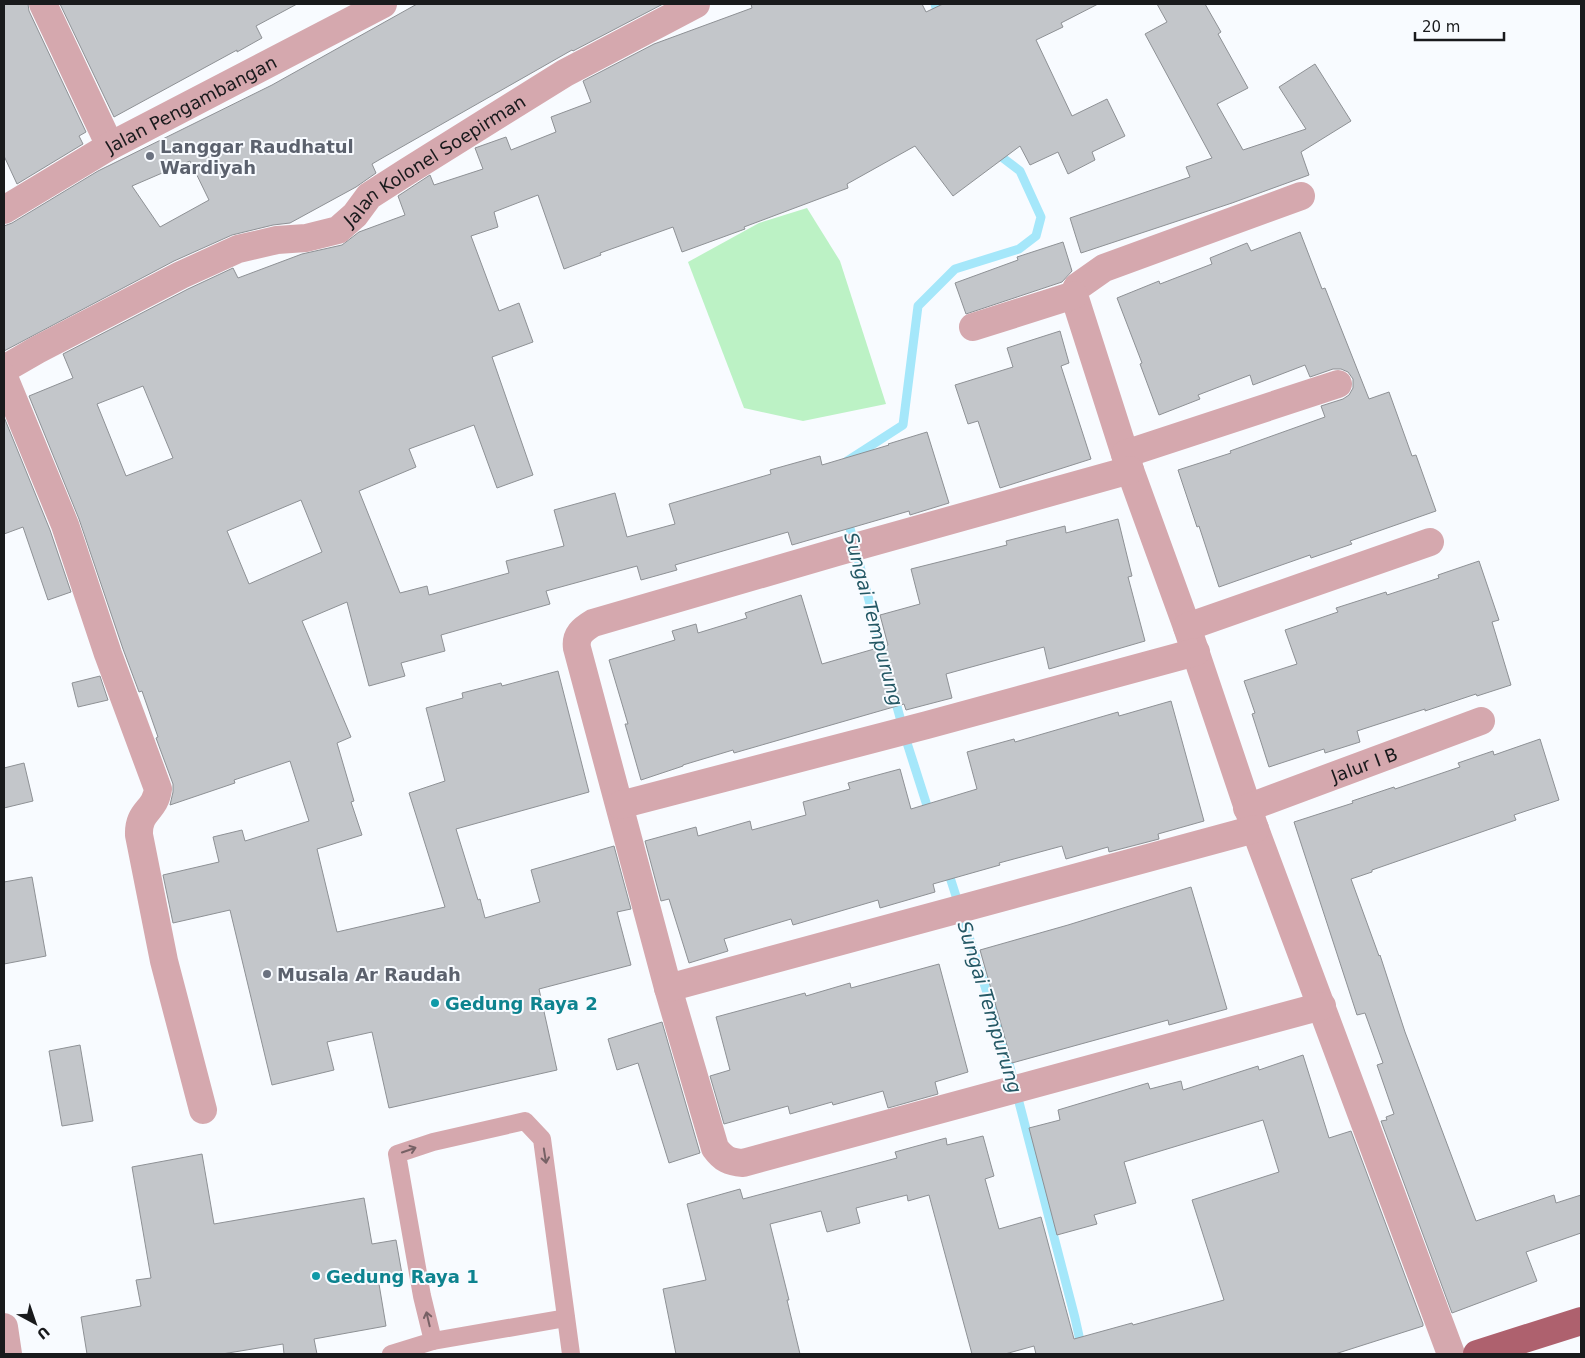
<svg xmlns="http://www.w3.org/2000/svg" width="1585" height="1358" font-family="'DejaVu Sans',sans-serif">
<rect width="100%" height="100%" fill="#f8fbff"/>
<!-- green -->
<path fill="#bcf2c5" d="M 807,208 L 840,261 L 886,404 L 803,421 L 744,408 L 688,262 L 759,223 Z"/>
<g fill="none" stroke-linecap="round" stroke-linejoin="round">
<!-- stream -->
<g stroke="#a5e7fa" stroke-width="9">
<path d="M 935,4 L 939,19"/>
<path d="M 847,461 L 903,425 L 918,306 L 955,269 L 1019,249 L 1036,236 L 1041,217 L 1020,171 L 995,152"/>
<path d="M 847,517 L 884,657"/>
<path d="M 894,696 L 908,746 L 930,815"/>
<path d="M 947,868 L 1006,1052 L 1075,1318 L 1083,1354"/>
</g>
</g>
<!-- building -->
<g fill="#c3c6ca" stroke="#8e9195" fill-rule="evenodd">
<path d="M 4,4 L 28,4 L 29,11 L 86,132 L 79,136 L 83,144 L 17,184 L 4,156 Z"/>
<path d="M 60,4 L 297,4 L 256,26 L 262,38 L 237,52 L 237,50 L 114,117 Z"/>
<path d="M 417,4 L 663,4 L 573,51 L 572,50 L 384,157 L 372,164 L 376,173 L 356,187 L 290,223 L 273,225 L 232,235 L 174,261 L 4,351 L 4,226 L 12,223 L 98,171 L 272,85 ZM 190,161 L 209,200 L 160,227 L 132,186 Z"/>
<path d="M 751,4 L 922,4 L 926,12 L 943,4 L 1098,4 L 1061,23 L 1063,27 L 1036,40 L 1072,116 L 1107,99 L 1125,136 L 1092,152 L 1095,160 L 1068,174 L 1058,152 L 1030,165 L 1020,146 L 953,196 L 915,146 L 847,184 L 848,188 L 744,227 L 745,229 L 682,252 L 673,227 L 600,253 L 601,255 L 564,269 L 538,195 L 494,212 L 498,227 L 471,236 L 499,311 L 519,303 L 533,342 L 492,357 L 533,475 L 497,488 L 474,425 L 409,449 L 416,467 L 359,491 L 400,593 L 427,586 L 429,595 L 509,573 L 506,561 L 564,546 L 554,510 L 615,493 L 627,537 L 675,524 L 669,504 L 771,474 L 770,470 L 820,456 L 822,465 L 889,445 L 888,444 L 927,432 L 949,503 L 910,515 L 909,511 L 792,545 L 788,532 L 675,565 L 677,570 L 641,580 L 637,566 L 546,591 L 550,604 L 441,635 L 445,651 L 401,663 L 405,676 L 369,686 L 347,602 L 302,621 L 351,737 L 337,743 L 354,801 L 351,802 L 362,835 L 317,849 L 337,932 L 445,907 L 409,793 L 445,781 L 426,708 L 463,698 L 462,693 L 501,683 L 502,686 L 558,671 L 589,792 L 456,829 L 478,900 L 480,899 L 485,918 L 540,902 L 531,870 L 614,846 L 631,909 L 617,912 L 631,965 L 539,989 L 557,1070 L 389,1108 L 372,1032 L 327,1042 L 334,1070 L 272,1085 L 230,910 L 173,923 L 163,875 L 219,862 L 213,837 L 242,830 L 245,841 L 309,821 L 290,761 L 234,780 L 235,783 L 170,805 L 173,792 L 173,784 L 156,738 L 158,737 L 142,691 L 139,692 L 123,649 L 79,519 L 29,396 L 73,378 L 63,354 L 188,289 L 233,268 L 238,278 L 302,254 L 342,245 L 359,232 L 405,215 L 398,196 L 430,175 L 434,185 L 483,169 L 475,148 L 506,137 L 511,150 L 556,132 L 551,117 L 591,102 L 583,81 L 654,44 L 752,8 ZM 143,386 L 173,458 L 126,476 L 97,404 ZM 301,500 L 322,552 L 249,584 L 227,531 Z"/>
<path d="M 1157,4 L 1205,4 L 1221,32 L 1218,34 L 1248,88 L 1217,104 L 1243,150 L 1306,129 L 1279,87 L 1315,64 L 1351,121 L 1301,152 L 1309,175 L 1232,203 L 1081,253 L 1070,218 L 1190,177 L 1186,167 L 1212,158 L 1145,34 L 1167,22 Z"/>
<path d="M 1300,232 L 1322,289 L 1325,288 L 1369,399 L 1389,392 L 1412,456 L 1416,455 L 1436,511 L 1350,541 L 1352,544 L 1311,558 L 1310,555 L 1219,587 L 1199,526 L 1197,527 L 1178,470 L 1231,453 L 1230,451 L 1325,417 L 1321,406 L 1343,399 L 1349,395 L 1353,388 L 1353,379 L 1348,372 L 1341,369 L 1333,369 L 1310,377 L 1305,365 L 1253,385 L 1250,375 L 1198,395 L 1200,399 L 1159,415 L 1140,364 L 1142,363 L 1117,298 L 1159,281 L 1160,284 L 1212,264 L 1210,258 L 1247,243 L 1251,251 Z"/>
<path d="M 1063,242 L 1072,271 L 1062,282 L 966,314 L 955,283 L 1018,260 L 1017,257 Z"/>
<path d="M 1060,331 L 1069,363 L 1061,366 L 1091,459 L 1000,488 L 978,421 L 968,424 L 955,385 L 1013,367 L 1007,348 Z"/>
<path d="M 4,417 L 50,530 L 71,592 L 48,600 L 23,527 L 4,534 Z"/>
<path d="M 1118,519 L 1132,576 L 1128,577 L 1145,641 L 1049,669 L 1044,647 L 946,674 L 952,698 L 906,710 L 904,704 L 734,753 L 733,750 L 683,765 L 683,766 L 641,780 L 625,724 L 628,724 L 609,660 L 675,640 L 672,631 L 696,624 L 698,633 L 747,618 L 745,613 L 801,595 L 822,664 L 888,645 L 880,615 L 920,604 L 911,569 L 1007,545 L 1006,541 L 1065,526 L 1066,533 Z"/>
<path d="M 1479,561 L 1499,620 L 1492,622 L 1511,685 L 1477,696 L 1476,694 L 1425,711 L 1425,709 L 1357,731 L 1360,742 L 1325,753 L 1324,749 L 1269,767 L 1252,714 L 1255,713 L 1244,681 L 1297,664 L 1285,630 L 1338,612 L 1336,608 L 1386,592 L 1387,595 L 1439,578 L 1438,575 Z"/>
<path d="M 100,676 L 108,700 L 78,707 L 72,683 Z"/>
<path d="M 1171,701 L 1204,821 L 1158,834 L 1159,839 L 1109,852 L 1108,847 L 1066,859 L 1062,846 L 999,863 L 1000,865 L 933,884 L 935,892 L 880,908 L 878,900 L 793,925 L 791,919 L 724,939 L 728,951 L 689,963 L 669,899 L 661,901 L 645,841 L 696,827 L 698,836 L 750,821 L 752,830 L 806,815 L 803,802 L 850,789 L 848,783 L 900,769 L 911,809 L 977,789 L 967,752 L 1014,739 L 1015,742 L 1118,712 L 1119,716 Z"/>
<path d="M 1540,739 L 1559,800 L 1514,815 L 1516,820 L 1372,870 L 1372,872 L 1351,879 L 1379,956 L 1380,955 L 1405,1032 L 1476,1221 L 1554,1195 L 1556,1203 L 1581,1195 L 1581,1233 L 1526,1252 L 1537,1281 L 1452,1313 L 1381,1121 L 1387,1120 L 1386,1117 L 1394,1114 L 1377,1065 L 1383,1063 L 1365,1013 L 1357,1015 L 1294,822 L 1353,803 L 1352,801 L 1394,787 L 1395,789 L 1460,767 L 1458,763 L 1493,751 L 1494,755 Z"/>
<path d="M 24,763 L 33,801 L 4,808 L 4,768 Z"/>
<path d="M 32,877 L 46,956 L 4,964 L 4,882 Z"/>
<path d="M 1191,887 L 1227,1009 L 1169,1025 L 1168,1020 L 1012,1063 L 980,950 L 1068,925 Z"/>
<path d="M 939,964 L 968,1072 L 935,1082 L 938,1094 L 888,1108 L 883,1091 L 833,1105 L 832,1102 L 790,1114 L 788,1106 L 724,1124 L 710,1076 L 730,1070 L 716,1017 L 805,993 L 806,996 L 850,983 L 851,988 Z"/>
<path d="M 662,1022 L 700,1153 L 669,1163 L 638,1063 L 617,1070 L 608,1039 Z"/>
<path d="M 80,1045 L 93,1121 L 62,1126 L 49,1051 Z"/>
<path d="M 1303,1055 L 1329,1138 L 1351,1131 L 1423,1324 L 1423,1326 L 1335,1354 L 1036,1354 L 1034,1346 L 1005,1354 L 972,1354 L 929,1195 L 908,1201 L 907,1195 L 856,1208 L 860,1223 L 827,1232 L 821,1211 L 770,1224 L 789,1300 L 787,1300 L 800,1354 L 676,1354 L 663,1289 L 706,1280 L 687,1204 L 740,1189 L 743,1199 L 897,1158 L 895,1152 L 946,1138 L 947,1145 L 983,1136 L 994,1176 L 985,1179 L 999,1229 L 1041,1217 L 1074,1339 L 1132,1323 L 1133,1325 L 1224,1300 L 1192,1200 L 1279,1172 L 1263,1120 L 1124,1162 L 1136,1203 L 1094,1215 L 1097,1224 L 1057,1235 L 1029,1128 L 1060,1120 L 1058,1110 L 1148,1083 L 1150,1089 L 1181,1081 L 1183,1090 L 1258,1066 L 1259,1070 Z"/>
<path d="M 202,1154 L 214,1224 L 364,1198 L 372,1244 L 396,1240 L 402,1274 L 378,1278 L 386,1326 L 314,1339 L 317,1354 L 284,1354 L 283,1344 L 222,1354 L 87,1354 L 81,1317 L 141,1306 L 136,1280 L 151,1278 L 132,1167 Z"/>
</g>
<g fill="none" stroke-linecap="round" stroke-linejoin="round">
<!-- lane -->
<g stroke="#d5a8ae" stroke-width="18">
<path d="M 433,1341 L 566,1318"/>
<path d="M 391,1354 L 433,1341 L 422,1296 L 397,1154 L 433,1142 L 525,1121 L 542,1139 L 571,1354"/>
</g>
<!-- street -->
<g stroke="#d5a8ae" stroke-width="28">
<path d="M 43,4 L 110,146"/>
<path d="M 1301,196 L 1104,268 L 1077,287 L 1074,295 L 1130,470 L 1187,627 L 1255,829 L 1451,1354"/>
<path id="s1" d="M 4,210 L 110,146 L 383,4"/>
<path d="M 973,327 L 1074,295"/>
<path id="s2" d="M 4,369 L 37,350 L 181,275 L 238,249 L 277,240 L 306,238 L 338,230 L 355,215 L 369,196 L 408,171 L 565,73 L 696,4"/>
<path d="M 4,377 L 65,525 L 108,654 L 158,789 C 155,812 138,810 139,835 L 164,961 L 203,1110"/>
<path d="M 1125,454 L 1338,384"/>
<path d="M 1130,470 L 837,552 L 593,623 C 583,629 575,635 577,648 L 668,988 L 715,1148 C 723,1159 729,1162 743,1163 L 1322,1006"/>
<path d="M 1187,627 L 1430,542"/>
<path d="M 620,805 L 927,725 L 1196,652"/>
<path id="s3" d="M 1247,808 L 1481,721"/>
<path d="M 668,988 L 1255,829"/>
<path d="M 4,1327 L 8,1354"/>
</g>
<!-- primary -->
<path stroke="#ae616e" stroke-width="28" d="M 1477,1354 L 1581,1321"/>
</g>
<!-- one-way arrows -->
<defs><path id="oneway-shaft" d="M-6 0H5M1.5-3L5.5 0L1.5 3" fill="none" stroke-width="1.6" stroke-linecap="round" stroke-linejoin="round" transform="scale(1.25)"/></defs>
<g stroke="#776165">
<use href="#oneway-shaft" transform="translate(409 1150) rotate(-19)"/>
<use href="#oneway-shaft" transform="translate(545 1156) rotate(81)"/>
<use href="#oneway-shaft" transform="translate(428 1319) rotate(-103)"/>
</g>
<!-- markers -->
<g fill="#6b7280" stroke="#f8fbff" stroke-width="2">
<circle cx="150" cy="156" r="5"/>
<circle cx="267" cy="974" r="5"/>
</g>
<g fill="#0f9aa8" stroke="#f8fbff" stroke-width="2">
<circle cx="435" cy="1003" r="5"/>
<circle cx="316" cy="1276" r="5"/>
</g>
<g text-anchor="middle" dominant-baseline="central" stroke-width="4" stroke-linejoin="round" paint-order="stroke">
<!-- street labels -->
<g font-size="18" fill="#191a1c" stroke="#f8fbff">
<text stroke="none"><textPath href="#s1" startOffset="215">Jalan Pengambangan</textPath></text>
<text stroke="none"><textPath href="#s2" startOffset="485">Jalan Kolonel Soepirman</textPath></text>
<text stroke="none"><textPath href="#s3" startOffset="125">Jalur I B</textPath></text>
</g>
<!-- worship labels -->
<g font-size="18" font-weight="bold" fill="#5b616d" stroke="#f8fbff" text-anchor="start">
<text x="160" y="146">Langgar Raudhatul<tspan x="160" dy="21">Wardiyah</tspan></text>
<text x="277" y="974">Musala Ar Raudah</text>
</g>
<!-- culture labels -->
<g font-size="18" font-weight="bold" fill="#0d838f" stroke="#f8fbff" text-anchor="start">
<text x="445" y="1003">Gedung Raya 2</text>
<text x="326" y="1276">Gedung Raya 1</text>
</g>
<!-- water labels -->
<g font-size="19" font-style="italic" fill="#235764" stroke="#f8fbff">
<text transform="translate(874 619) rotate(75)">Sungai Tempurung</text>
<text transform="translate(990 1007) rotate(73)">Sungai Tempurung</text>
</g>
</g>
<!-- border -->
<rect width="1585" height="1358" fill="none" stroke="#191a1c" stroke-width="10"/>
<!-- north arrow -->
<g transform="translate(35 1323) rotate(140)" stroke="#f8fbff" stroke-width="4" paint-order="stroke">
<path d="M0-4L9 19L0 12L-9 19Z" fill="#191a1c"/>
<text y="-8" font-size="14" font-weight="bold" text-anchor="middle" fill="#191a1c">U</text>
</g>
<!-- scale -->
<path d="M1415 32v8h89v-8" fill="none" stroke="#191a1c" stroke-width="2.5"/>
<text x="1422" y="32" font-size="15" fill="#191a1c" stroke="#f8fbff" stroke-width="4" paint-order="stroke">20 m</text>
</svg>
